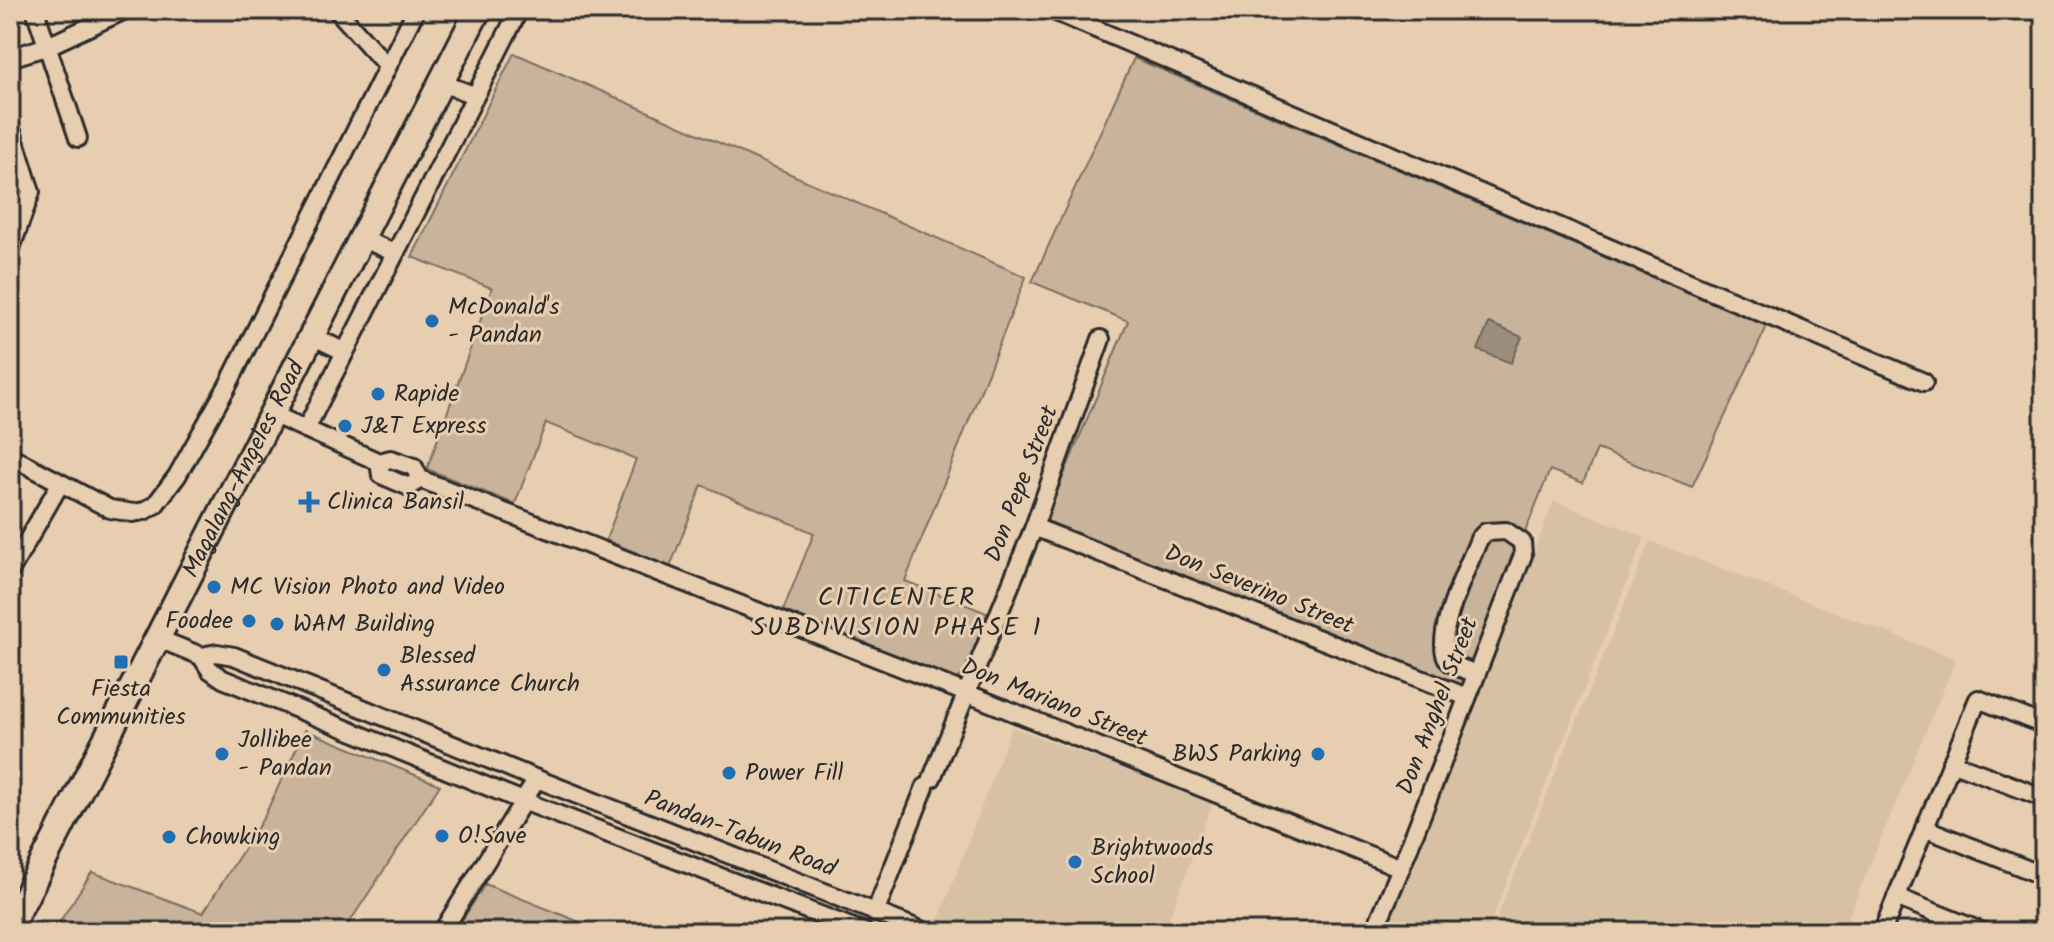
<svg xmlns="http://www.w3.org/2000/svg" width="2054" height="942" font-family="Kalam,sans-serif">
<rect width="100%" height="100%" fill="#e8ceb0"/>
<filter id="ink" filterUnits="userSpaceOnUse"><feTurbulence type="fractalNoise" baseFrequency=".0125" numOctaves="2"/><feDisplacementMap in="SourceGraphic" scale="16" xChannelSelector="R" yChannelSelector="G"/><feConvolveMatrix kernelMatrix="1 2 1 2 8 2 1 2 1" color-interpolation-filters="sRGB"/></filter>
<g filter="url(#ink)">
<!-- built -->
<g fill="#d8c0a5">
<path d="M 1554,501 L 1645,537 L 1487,932 L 1381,932 Z"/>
<path d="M 1650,541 L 1956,659 L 1842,932 L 1491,932 Z"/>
<path d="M 1012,727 L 1213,802 L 1164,932 L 967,932 L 938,921 Z"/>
</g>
<!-- green -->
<g fill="#c9b39a" stroke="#7a6f62" stroke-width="2">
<path d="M 514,53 L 1026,277 L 905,581 L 987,613 C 980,631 971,674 954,681 L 782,613 L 814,533 L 702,485 L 670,567 L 606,540 L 636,459 L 546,423 L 515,504 L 427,469 L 492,288 L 412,257 Z"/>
<path d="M 1134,58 L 1767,326 L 1692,487 L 1597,449 L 1583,483 L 1550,470 L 1462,688 L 1045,520 L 1128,321 L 1032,282 Z"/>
<path d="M 305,730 L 440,785 L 343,932 L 53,932 L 92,872 L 203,913 L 264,817 Z"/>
<path d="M 485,884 L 580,922 L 576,932 L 455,932 Z"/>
</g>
<!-- water -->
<path fill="#9d8d7b" stroke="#6f665b" stroke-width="2" d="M 1489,323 L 1522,337 L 1511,363 L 1478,350 Z"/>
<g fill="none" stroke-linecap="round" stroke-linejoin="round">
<!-- minor casing -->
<g stroke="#2b2b2b" stroke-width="22">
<g id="minor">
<path d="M 35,10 L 78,138"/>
<path d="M 337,10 L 387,66"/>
<path d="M 1051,10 L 1924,382"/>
<path d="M 10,58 L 48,46 L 125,10"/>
<path d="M 441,83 L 474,95"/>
<path d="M 10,125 L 31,192 L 10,251"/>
<path d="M 361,238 L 395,253"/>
<path d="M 312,336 L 345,352"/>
<path d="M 272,414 L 379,462 L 391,459 L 414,467 L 420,479 L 966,693 L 1401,868"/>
<path d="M 306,429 L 519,10"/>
<path d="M 10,456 L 110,509 L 133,513 L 144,511 L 155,505 L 177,476 L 228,385 L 416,10"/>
<path d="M 379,462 L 381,475 L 409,487 L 420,479"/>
<path d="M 1034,527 L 1467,697"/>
<path d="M 10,571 L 60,484"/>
<path d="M 159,639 L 201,656 L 217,653 L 234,656 L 537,779 L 926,932"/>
<path d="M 201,656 L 210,670 L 223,679 L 523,801 L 864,932"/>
<path d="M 1951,762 L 2044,798"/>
<path d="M 932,778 L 1034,527 L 1101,339"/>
<path d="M 1924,828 L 2044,876"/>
<path d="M 1896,897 L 1983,932"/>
<path d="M 875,913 L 925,787"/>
<path d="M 442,932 L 537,779"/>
<path d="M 1374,932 L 1401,868 L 1523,555 L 1522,542 L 1506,531 L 1486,532 L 1479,539 C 1470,563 1431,639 1448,660 C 1454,667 1467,670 1476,674"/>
<path d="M 1882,932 L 1978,699 L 2044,725"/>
</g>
</g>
<!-- secondary casing -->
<g stroke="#2b2b2b" stroke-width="30">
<g id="secondary">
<path id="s1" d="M 10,927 L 478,10"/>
</g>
</g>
<!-- minor -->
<use href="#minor" stroke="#e8ceb0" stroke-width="16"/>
<!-- secondary -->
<use href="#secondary" stroke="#e8ceb0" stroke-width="24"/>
</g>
</g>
<!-- markers -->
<g fill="#1f6fb2" stroke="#e8ceb0" stroke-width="3">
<circle cx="432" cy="321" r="8"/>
<circle cx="378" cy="394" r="8"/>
<circle cx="345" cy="426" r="8"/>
<path d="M305 490h8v8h8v8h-8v8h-8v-8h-8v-8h8z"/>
<circle cx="214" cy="587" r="8"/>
<circle cx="249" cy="621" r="8"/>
<circle cx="277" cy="624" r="8"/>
<rect x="113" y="654" width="16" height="16" rx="4"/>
<circle cx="384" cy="670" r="8"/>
<circle cx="222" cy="754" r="8"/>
<circle cx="1318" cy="754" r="8"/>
<circle cx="729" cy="773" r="8"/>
<circle cx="442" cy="836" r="8"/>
<circle cx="169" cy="837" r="8"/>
<circle cx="1075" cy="862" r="8"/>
</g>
<g text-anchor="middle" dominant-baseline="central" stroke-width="6" stroke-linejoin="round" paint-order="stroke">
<!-- poi labels -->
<g font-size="24" fill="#2b2b2b" stroke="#e8ceb0" text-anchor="start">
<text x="448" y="307">McDonald's<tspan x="448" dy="28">- Pandan</tspan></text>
<text x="394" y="394">Rapide</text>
<text x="361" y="426">J&amp;T Express</text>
<text x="327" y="502">Clinica Bansil</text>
<text x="230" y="587">MC Vision Photo and Video</text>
<text x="233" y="621" text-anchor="end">Foodee</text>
<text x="293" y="624">WAM Building</text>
<text x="400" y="656">Blessed<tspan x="400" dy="28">Assurance Church</tspan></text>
<text x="121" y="689" text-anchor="middle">Fiesta<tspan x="121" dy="28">Communities</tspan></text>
<text x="238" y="740">Jollibee<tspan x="238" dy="28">- Pandan</tspan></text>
<text x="1302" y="754" text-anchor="end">BWS Parking</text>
<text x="745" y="773">Power Fill</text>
<text x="458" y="836">O!Save</text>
<text x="185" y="837">Chowking</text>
<text x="1091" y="848">Brightwoods<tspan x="1091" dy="28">School</tspan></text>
</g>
<!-- street labels -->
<g font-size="24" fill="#2b2b2b" stroke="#e8ceb0">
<text stroke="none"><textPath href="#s1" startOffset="514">Magalang-Angeles Road</textPath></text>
<text transform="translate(1022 484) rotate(-69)">Don Pepe Street</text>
<text transform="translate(1259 590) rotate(22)">Don Severino Street</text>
<text transform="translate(1054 703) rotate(22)">Don Mariano Street</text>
<text transform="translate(1438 706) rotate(-69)">Don Anghel Street</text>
<text transform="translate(740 834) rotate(21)">Pandan-Tabun Road</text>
</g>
<!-- neighbourhood labels -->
<g font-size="26" letter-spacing="2" fill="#2b2b2b" stroke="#e8ceb0">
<text x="897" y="598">CITICENTER<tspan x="897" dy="30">SUBDIVISION PHASE 1</tspan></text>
</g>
</g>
<!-- margin -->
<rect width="2054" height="942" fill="none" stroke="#e8ceb0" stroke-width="40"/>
<rect x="20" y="20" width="2014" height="902" fill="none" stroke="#2b2b2b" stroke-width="3" filter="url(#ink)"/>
</svg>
